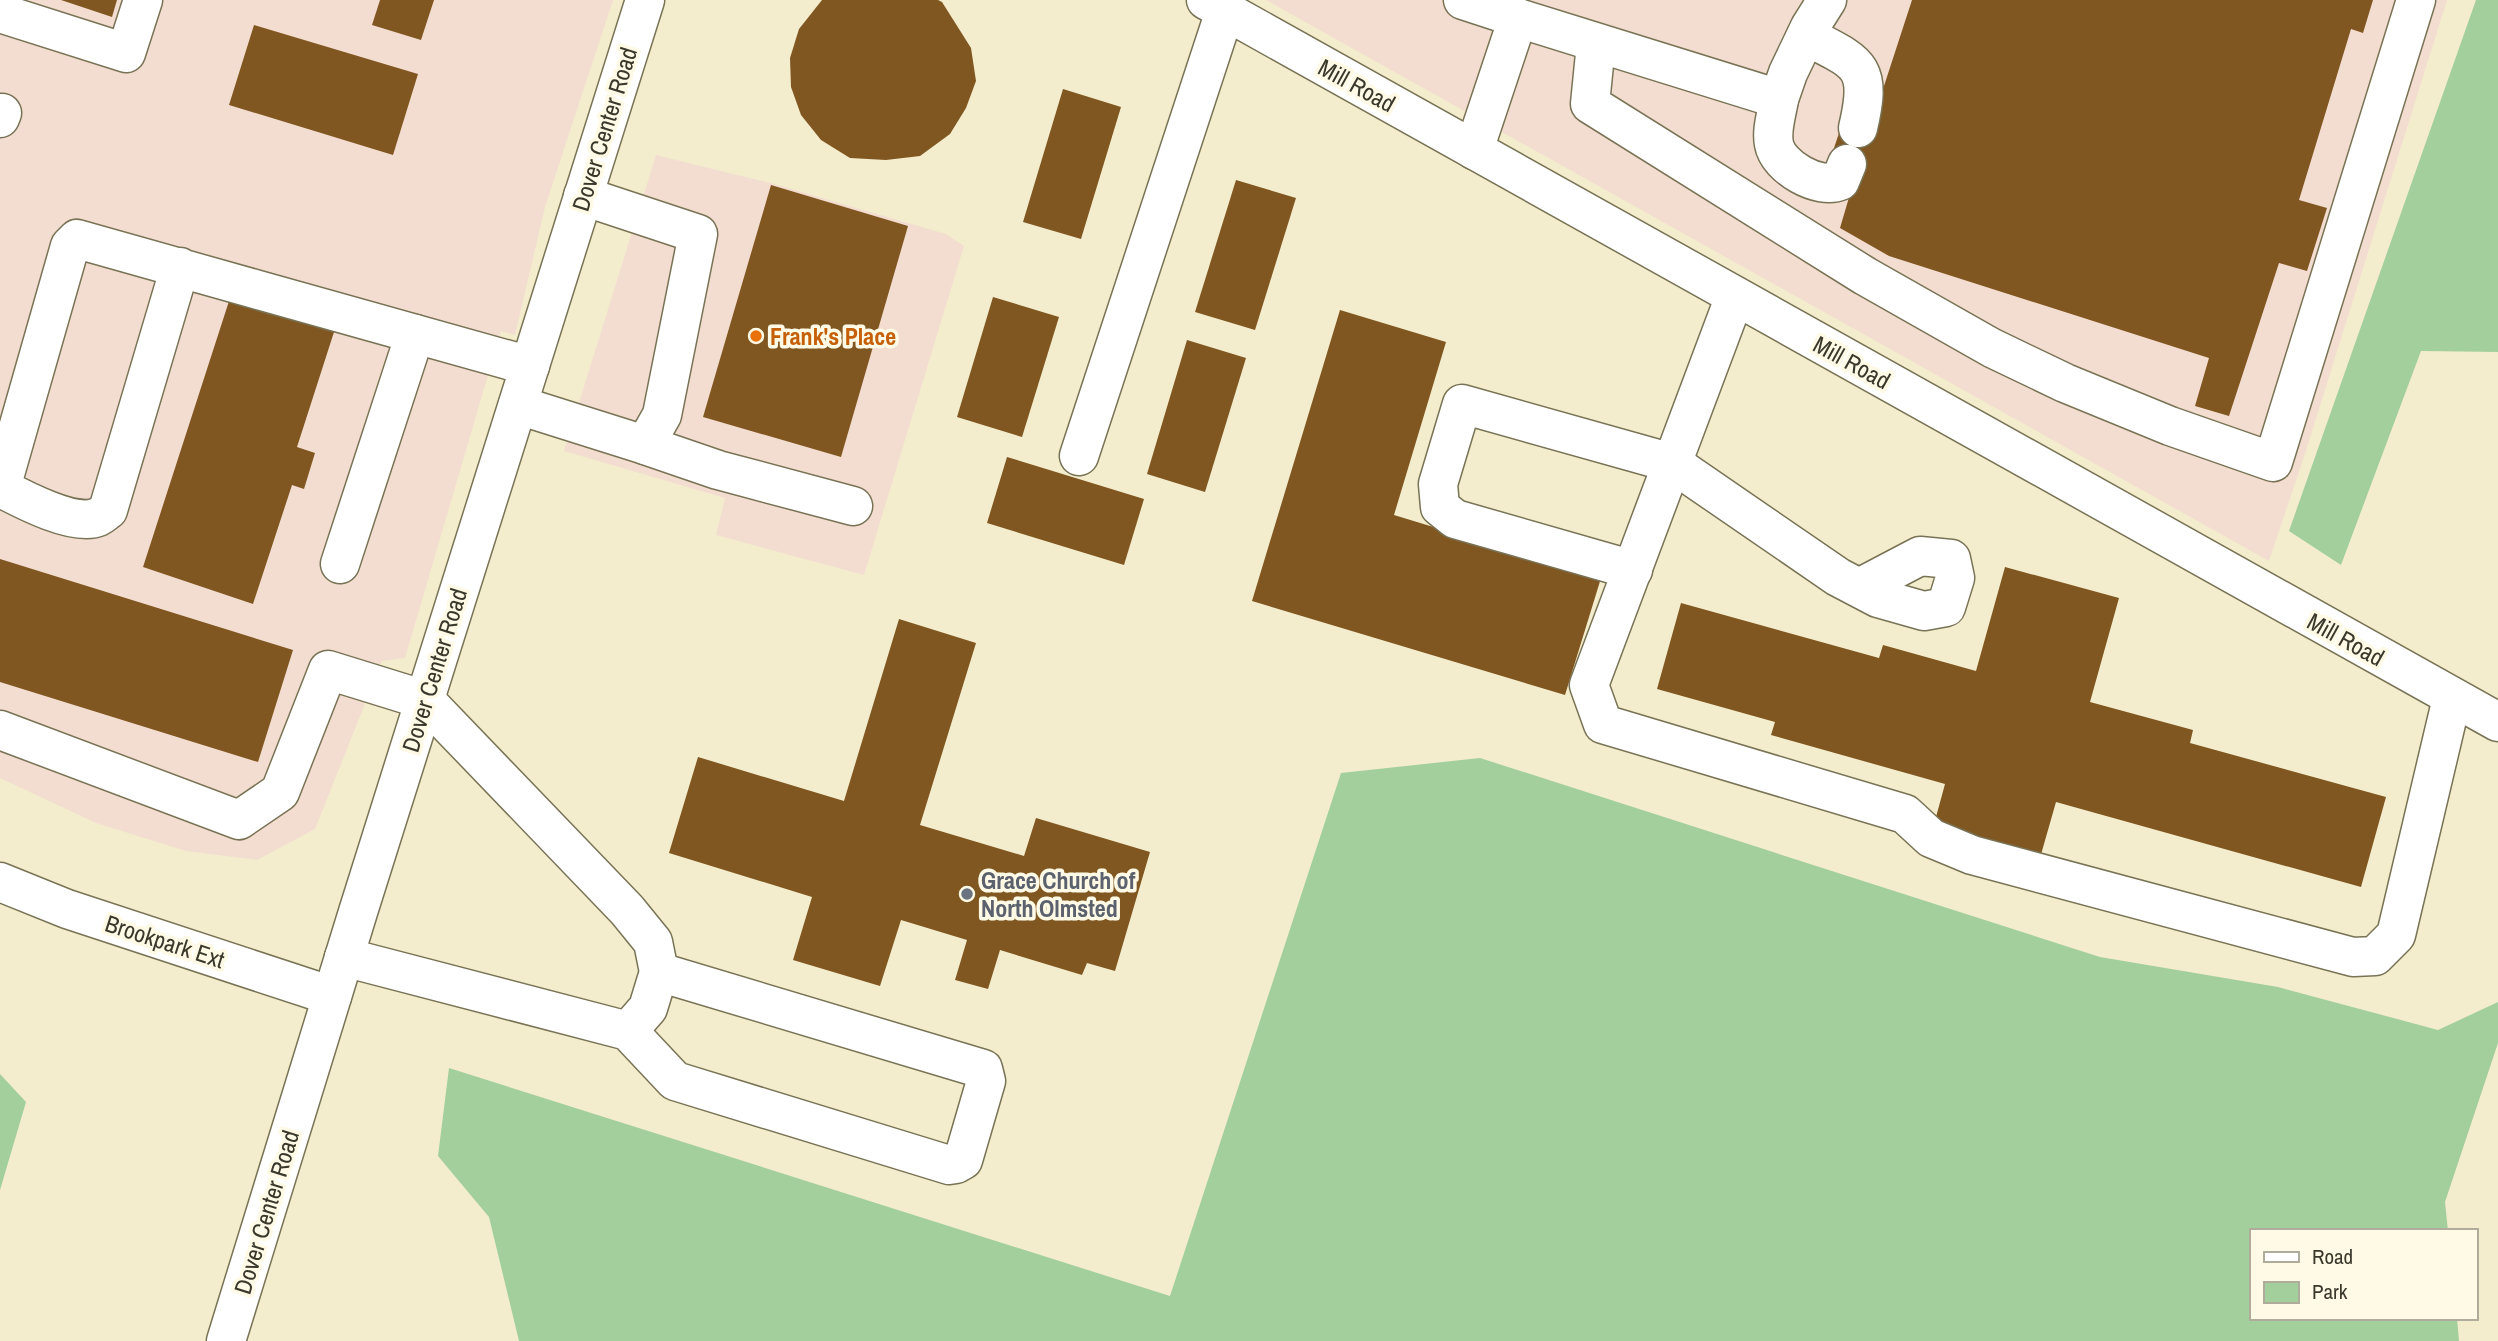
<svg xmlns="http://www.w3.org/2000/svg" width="2498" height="1341" font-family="'Archivo Narrow',sans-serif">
<rect width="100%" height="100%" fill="#f3edcd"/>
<!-- commercial -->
<g fill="#f3ddd0">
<path d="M 0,0 L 613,0 L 545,207 L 515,335 L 501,331 L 405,658 L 382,661 L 315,829 L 257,860 L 186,851 L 96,823 L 0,778 Z"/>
<path d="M 1266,0 L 2447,0 L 2303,460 L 2269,561 Z"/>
<path d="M 656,155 L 774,184 L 946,234 L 964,246 L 864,575 L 716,535 L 725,498 L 564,451 Z"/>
</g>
<!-- green -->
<g fill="#a2cf9c">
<path d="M 2476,0 L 2498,0 L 2498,352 L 2421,351 L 2341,565 L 2289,531 Z"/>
<path d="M 1480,758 L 2100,957 L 2278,987 L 2438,1030 L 2498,1002 L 2498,1043 L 2445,1202 L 2448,1231 L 2251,1231 L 2251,1318 L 2457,1318 L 2459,1341 L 519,1341 L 489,1217 L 438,1156 L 449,1068 L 1170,1296 L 1341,773 Z"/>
<path d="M 0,1074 L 26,1102 L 0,1190 Z"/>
</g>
<!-- building -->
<g fill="#815721">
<path d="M 61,0 L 117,0 L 112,17 Z"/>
<path d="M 380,0 L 434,0 L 421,40 L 372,25 Z"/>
<path d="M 822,0 L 938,0 L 942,2 L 971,48 L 976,81 L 966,108 L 950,134 L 920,156 L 886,160 L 850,158 L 821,140 L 801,115 L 791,87 L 790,58 L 799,29 Z"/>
<path d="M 1912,0 L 2373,0 L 2363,33 L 2351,29 L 2299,200 L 2327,208 L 2307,271 L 2279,263 L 2229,416 L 2195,406 L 2209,358 L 1889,256 L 1840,228 L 1858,167 L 1830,160 L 1842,124 L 1869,132 Z"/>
<path d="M 254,25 L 418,74 L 393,155 L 229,105 Z"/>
<path d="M 1063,89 L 1121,107 L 1081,239 L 1023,222 Z"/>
<path d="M 1236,180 L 1296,198 L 1255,330 L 1195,312 Z"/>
<path d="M 771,185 L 908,226 L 841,457 L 703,417 Z"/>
<path d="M 993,297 L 1059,317 L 1022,437 L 957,417 Z"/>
<path d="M 230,298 L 334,332 L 297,447 L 315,453 L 304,489 L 292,485 L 253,604 L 143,567 Z"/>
<path d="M 1340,310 L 1446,342 L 1394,515 L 1601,578 L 1565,695 L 1252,601 Z"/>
<path d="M 1187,340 L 1246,358 L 1205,492 L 1147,474 Z"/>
<path d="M 1007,457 L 1144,499 L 1124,565 L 987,523 Z"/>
<path d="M 0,559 L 293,650 L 258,762 L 0,682 Z"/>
<path d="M 2005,567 L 2119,598 L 2090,702 L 2193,730 L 2190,743 L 2386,797 L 2361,887 L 2056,802 L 2040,858 L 1933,828 L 1945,784 L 1771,735 L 1775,722 L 1657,689 L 1681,603 L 1879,658 L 1883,645 L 1976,671 Z"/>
<path d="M 899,619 L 976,643 L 920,825 L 1024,856 L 1036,818 L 1150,852 L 1115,971 L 1087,963 L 1082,975 L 1000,950 L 988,989 L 955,980 L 967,940 L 901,920 L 880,986 L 793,960 L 812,897 L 669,853 L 698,757 L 844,801 Z"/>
</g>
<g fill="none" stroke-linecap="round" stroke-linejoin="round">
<!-- minor casing -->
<g stroke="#797356" stroke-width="41">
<g id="minor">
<path d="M 1206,0 L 2498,722"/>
<path d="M 1463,0 L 1518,18 L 1474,150"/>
<path d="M 0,13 L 126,53 L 143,0"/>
<path d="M 1518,18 L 1779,99 L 1788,73 L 1810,27 L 1827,0"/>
<path d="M 1806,36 C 1859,63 1873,65 1858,128"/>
<path d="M 1596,44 L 1590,104 L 1865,276 L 1992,348 L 2065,383 L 2170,426 L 2273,462 L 2416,0"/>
<path d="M 1779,99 C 1777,113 1771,130 1774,144 C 1778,167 1819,190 1840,181 L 1847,164"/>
<path d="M 0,118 L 2,113"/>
<path d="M 180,267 L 108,510 C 105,512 102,515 98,517 C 75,527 22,499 1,488 L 70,246 L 77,239 C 228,281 379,325 530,366"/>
<path d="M 1735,296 L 1589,685 L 1603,724 L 1905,814 L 1931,838 L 1972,855 L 2353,957 L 2375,956 L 2396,935 L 2452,698"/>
<path d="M 518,405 L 645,445 L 662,415 L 698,234 L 583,196"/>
<path d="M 645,445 L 718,470 L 853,506"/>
<path d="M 1079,456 L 1225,11"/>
<path d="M 340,564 L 415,334"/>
<path d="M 1633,570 L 1455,519 L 1440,507 L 1438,484 L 1462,404 L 1672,463 L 1838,577 L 1878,598 L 1924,611 L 1946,607 L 1955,578 L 1951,559 L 1920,556 L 1859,588"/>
<path d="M 0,730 L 239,820 L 280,792 L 328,670 L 425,700 L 627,910 L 653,942 L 659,972 L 648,1008 L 628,1031"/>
<path d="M 0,882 L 67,909 L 332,996"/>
<path d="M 344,957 L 628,1031 L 675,1081 L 949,1165 L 956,1164 L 963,1160 L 986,1081 L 983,1069 L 659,972"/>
<path d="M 226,1341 L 358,912 L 645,0"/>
</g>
</g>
<!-- minor -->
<use href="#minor" stroke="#fff" stroke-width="38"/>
</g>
<!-- markers -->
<circle fill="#e8710a" stroke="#fefae6" stroke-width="2.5" cx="756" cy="336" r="7"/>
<circle fill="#6b7280" stroke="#fefae6" stroke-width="2.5" cx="967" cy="894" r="7"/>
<g text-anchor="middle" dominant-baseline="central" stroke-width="7" stroke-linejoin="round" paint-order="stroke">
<!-- street labels -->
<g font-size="24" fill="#3a382b" stroke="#fefae6">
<text transform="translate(1357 85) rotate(29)">Mill Road</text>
<text transform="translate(604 129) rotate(-73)">Dover Center Road</text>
<text transform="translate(1852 362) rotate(29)">Mill Road</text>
<text transform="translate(2346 639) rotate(29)">Mill Road</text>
<text transform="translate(434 670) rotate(-73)">Dover Center Road</text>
<text transform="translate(165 941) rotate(18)">Brookpark Ext</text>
<text transform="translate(266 1212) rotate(-73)">Dover Center Road</text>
</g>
<!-- food labels -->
<g font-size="24" font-weight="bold" fill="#c56008" stroke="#fefae6" text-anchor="start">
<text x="770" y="336">Frank's Place</text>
</g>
<!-- worship labels -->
<g font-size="24" font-weight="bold" fill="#5b616d" stroke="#fefae6" text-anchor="start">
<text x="981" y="880">Grace Church of<tspan x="981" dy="28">North Olmsted</tspan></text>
</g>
</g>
<!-- legend -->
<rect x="2250" y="1229" width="228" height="91" fill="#fefae6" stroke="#b0ac9b" stroke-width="2"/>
<rect x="2264" y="1252" width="35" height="10" fill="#ffffff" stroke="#b0ac9b" stroke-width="2"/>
<text x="2312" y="1264" font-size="21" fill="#3a382b">Road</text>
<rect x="2264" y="1282" width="35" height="21" fill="#a2cf9c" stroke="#b0ac9b" stroke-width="2"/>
<text x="2312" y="1299" font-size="21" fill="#3a382b">Park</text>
</svg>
